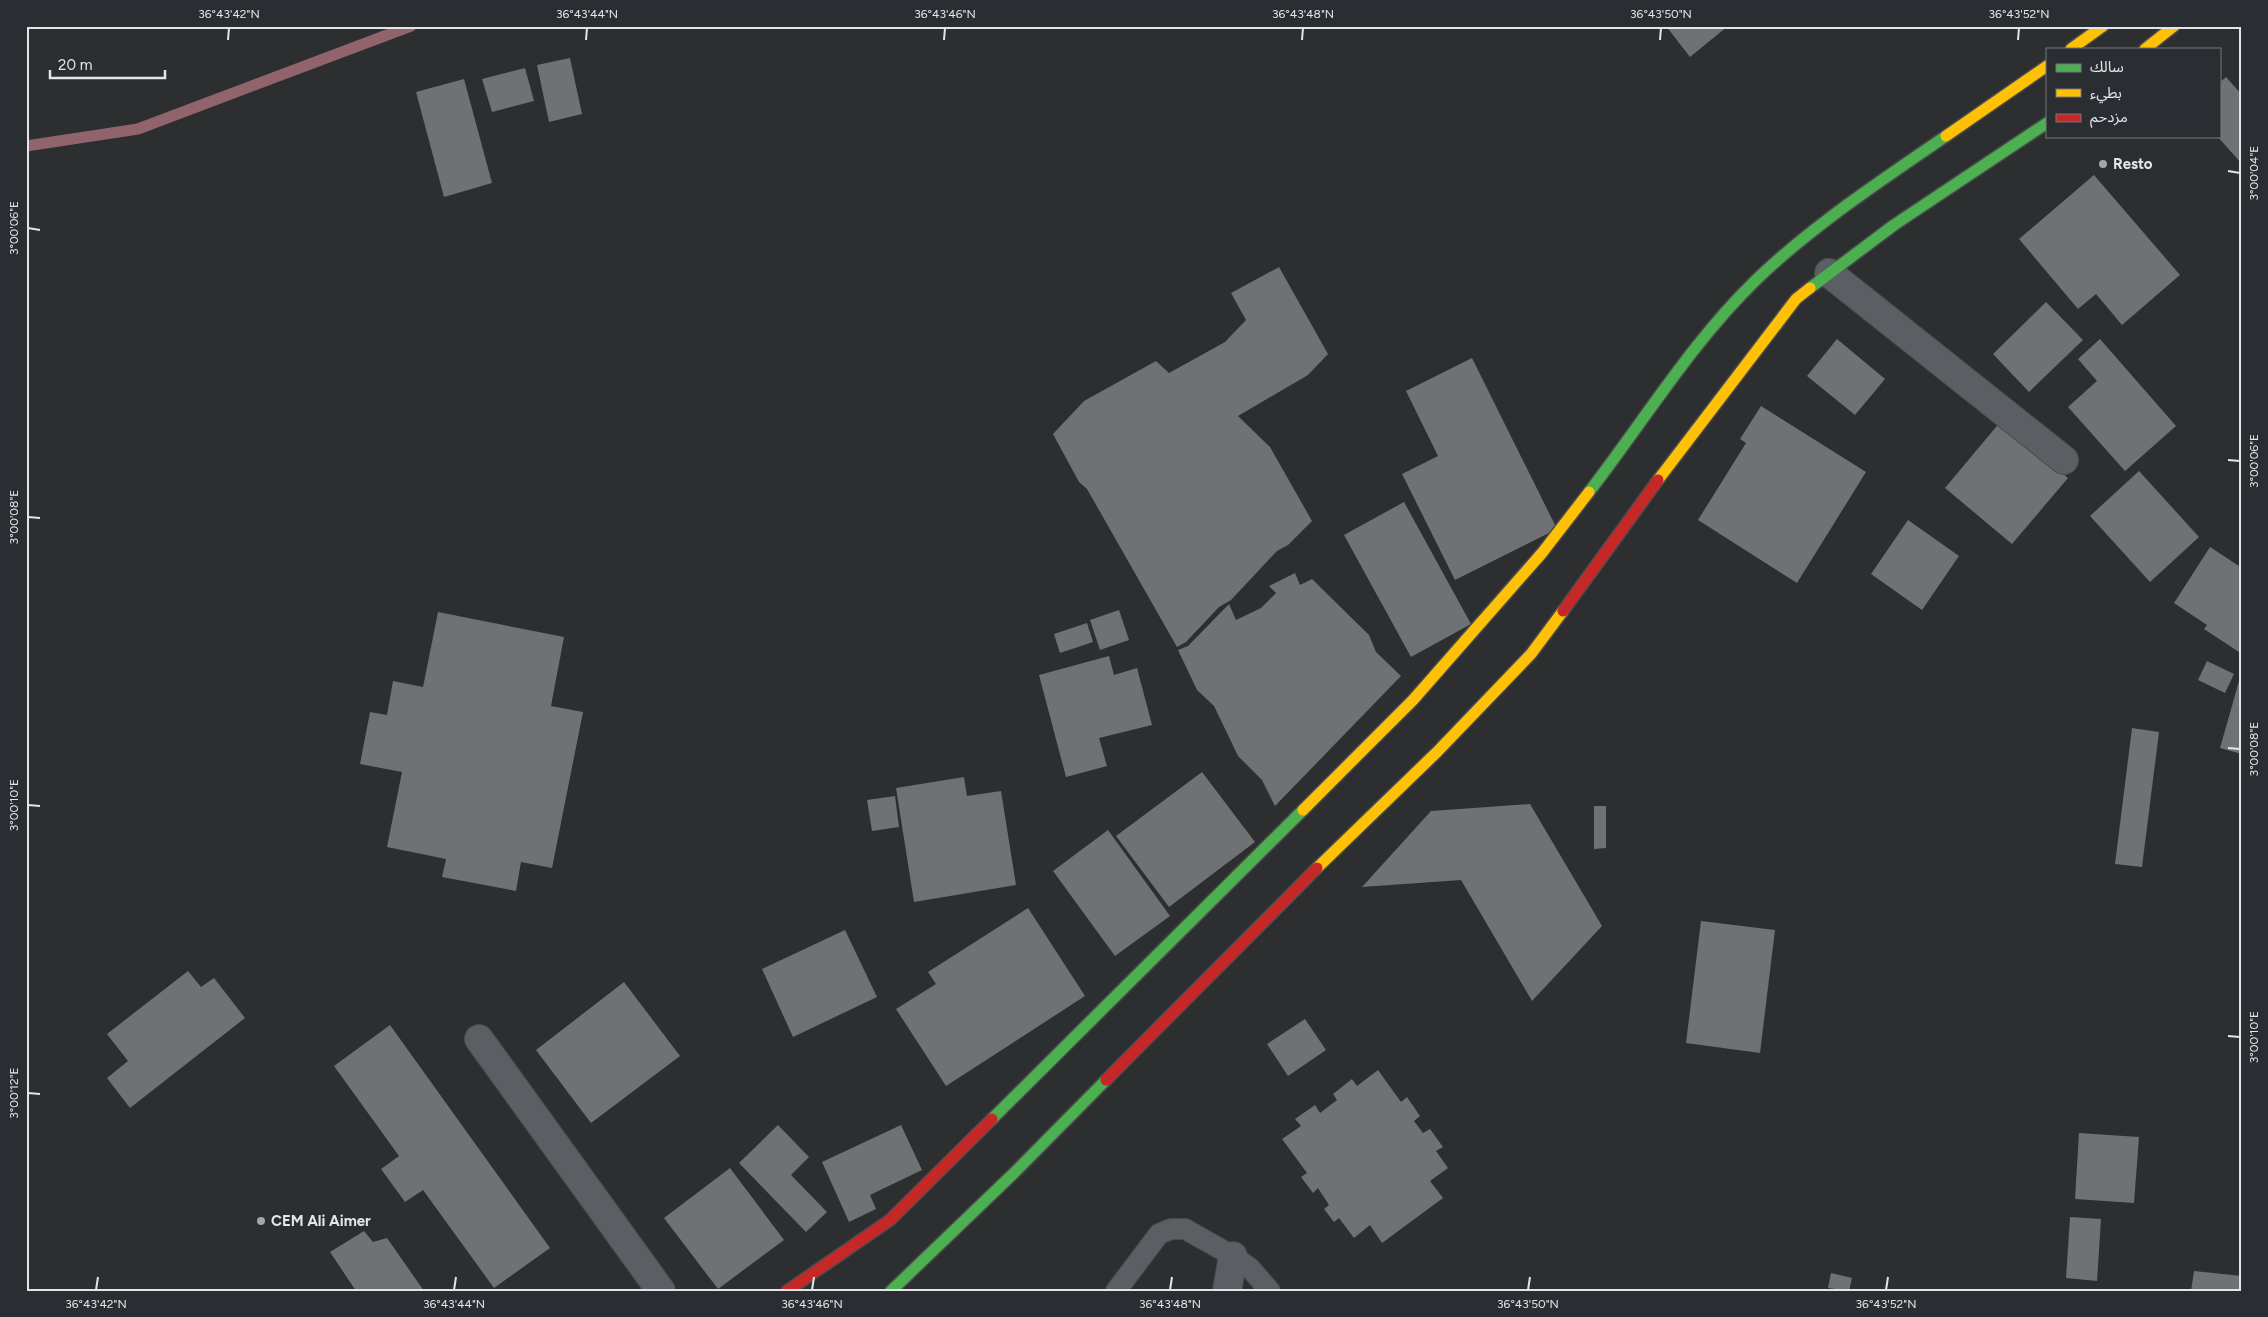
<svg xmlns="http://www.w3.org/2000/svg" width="2268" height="1317" font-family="Figtree,'Noto Sans Arabic',sans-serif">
<rect width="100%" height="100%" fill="#2c2e30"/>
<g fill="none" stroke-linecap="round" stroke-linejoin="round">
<!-- stream -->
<path stroke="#90646a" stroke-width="11" d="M 26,146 L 138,129 L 411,26"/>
</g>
<!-- building -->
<g fill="#6f7173">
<path d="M 1666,26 L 1728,26 L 1690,57 Z"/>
<path d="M 570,58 L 582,114 L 549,122 L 537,65 Z"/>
<path d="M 525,68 L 534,101 L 492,112 L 482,79 Z"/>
<path d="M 2226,77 L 2242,95 L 2242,164 L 2217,136 L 2219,136 L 2219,83 Z"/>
<path d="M 464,79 L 492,183 L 444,197 L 416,92 Z"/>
<path d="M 2094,175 L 2180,275 L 2122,325 L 2096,294 L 2078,309 L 2019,239 Z"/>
<path d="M 1279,267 L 1328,354 L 1308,375 L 1238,416 L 1270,447 L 1312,521 L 1288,545 L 1277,551 L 1231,600 L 1219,607 L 1186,642 L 1177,647 L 1087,489 L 1079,482 L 1053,434 L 1084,401 L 1156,361 L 1169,373 L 1225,342 L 1246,320 L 1231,293 Z"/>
<path d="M 2046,302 L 2083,340 L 2029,392 L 1993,354 Z"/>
<path d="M 1837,339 L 1885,379 L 1855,415 L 1807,376 Z"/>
<path d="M 2100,339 L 2176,426 L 2125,471 L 2068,407 L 2097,381 L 2078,359 Z"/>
<path d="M 1472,358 L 1557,529 L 1455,580 L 1402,474 L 1438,456 L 1406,391 Z"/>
<path d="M 1761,406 L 1866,472 L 1797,583 L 1698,520 L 1746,443 L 1740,439 Z"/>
<path d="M 2001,421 L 2068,478 L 2012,544 L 1945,488 Z"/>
<path d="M 2139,471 L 2199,537 L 2150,582 L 2090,516 Z"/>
<path d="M 1404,502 L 1471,624 L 1411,657 L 1344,535 Z"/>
<path d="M 1908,520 L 1959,556 L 1922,610 L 1871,574 Z"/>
<path d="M 2210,547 L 2242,568 L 2242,654 L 2204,629 L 2207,625 L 2174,603 Z"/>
<path d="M 1295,573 L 1300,585 L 1312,579 L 1369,635 L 1376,652 L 1401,676 L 1275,806 L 1262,780 L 1238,756 L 1214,706 L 1197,690 L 1178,650 L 1188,646 L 1229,604 L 1236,620 L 1261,608 L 1276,593 L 1269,586 Z"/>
<path d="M 1119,610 L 1129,640 L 1100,650 L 1090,620 Z"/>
<path d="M 438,612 L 564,637 L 551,706 L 583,712 L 552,868 L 521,862 L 516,891 L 442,877 L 446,859 L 387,847 L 402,772 L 360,764 L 370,712 L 387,715 L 393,681 L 423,687 Z"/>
<path d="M 1087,623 L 1093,642 L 1060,653 L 1054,634 Z"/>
<path d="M 1109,656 L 1114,675 L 1137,668 L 1152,725 L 1099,738 L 1107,766 L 1066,777 L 1039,675 Z"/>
<path d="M 2207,661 L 2234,674 L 2225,693 L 2198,680 Z"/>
<path d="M 2241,674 L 2242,675 L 2242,754 L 2220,748 Z"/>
<path d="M 2132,728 L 2159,732 L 2142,867 L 2115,864 Z"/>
<path d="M 1202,772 L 1255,842 L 1169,907 L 1116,836 Z"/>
<path d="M 964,777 L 967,796 L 1001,791 L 1016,885 L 914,902 L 896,788 Z"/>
<path d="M 895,796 L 899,827 L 872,831 L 867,800 Z"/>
<path d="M 1530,804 L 1602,926 L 1532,1001 L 1461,880 L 1362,887 L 1431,811 Z"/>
<path d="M 1594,806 L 1606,806 L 1606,848 L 1594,849 Z"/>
<path d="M 1108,830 L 1170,916 L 1115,956 L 1053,871 Z"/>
<path d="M 1028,908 L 1085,996 L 946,1086 L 896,1009 L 936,984 L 928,972 Z"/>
<path d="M 1701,921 L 1775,930 L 1760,1053 L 1686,1043 Z"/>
<path d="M 845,930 L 877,997 L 793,1037 L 762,969 Z"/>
<path d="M 188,971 L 201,987 L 214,978 L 245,1018 L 130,1108 L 107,1078 L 128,1061 L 107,1034 Z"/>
<path d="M 624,982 L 680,1056 L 591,1123 L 536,1050 Z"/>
<path d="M 1305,1019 L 1326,1050 L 1288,1076 L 1267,1044 Z"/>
<path d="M 390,1025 L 550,1248 L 494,1288 L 423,1190 L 405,1202 L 381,1169 L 399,1156 L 334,1066 Z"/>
<path d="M 1378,1070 L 1401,1102 L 1407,1097 L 1420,1116 L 1414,1121 L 1423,1133 L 1430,1129 L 1443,1147 L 1436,1151 L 1448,1168 L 1430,1181 L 1443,1198 L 1382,1243 L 1370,1225 L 1354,1238 L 1339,1218 L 1334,1222 L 1324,1209 L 1329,1205 L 1318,1188 L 1313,1193 L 1301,1177 L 1307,1173 L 1282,1139 L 1301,1126 L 1295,1119 L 1315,1105 L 1320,1113 L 1337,1100 L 1333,1094 L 1352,1079 L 1357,1086 Z"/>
<path d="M 778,1125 L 809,1157 L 791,1175 L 827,1212 L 806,1232 L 739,1163 Z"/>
<path d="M 901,1125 L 922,1170 L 870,1195 L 876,1209 L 849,1222 L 822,1162 Z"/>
<path d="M 2079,1133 L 2139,1137 L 2134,1203 L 2075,1199 Z"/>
<path d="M 730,1168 L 784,1240 L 718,1289 L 664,1218 Z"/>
<path d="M 2070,1217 L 2101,1219 L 2097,1281 L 2066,1278 Z"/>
<path d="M 364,1231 L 373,1242 L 387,1238 L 424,1291 L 356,1291 L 330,1252 Z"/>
<path d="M 2194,1271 L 2242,1276 L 2242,1291 L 2191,1291 Z"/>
<path d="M 1831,1273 L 1852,1278 L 1849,1291 L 1828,1288 Z"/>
</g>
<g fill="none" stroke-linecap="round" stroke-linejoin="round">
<!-- lane casing -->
<g stroke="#4a4b4d" stroke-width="22">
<path id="lane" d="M 1116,1291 L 1159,1234 L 1171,1229 L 1185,1229 L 1233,1256 L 1250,1268 L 1270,1291"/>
</g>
<!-- street casing -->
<g stroke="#4a4b4d" stroke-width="30">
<g id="street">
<path d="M 1829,273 L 2064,460"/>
<path d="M 479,1039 L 661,1291"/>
<path d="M 1227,1291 L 1233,1256"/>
</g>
</g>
<!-- fast casing -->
<g stroke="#4a4b4d" stroke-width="14">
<g id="fast">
<path d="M 1810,288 L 1894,225 L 2047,123"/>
<path d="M 1589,492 C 1644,421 1691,343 1756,280 C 1813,225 1881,181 1946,136"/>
<path d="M 992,1119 L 1303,810"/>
<path d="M 891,1291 L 1014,1173 L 1106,1080"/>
</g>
</g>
<!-- slow casing -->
<g stroke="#4a4b4d" stroke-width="14">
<g id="slow">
<path d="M 2071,49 L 2103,26"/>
<path d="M 2145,49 L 2174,26"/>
<path d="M 1946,136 L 2047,66"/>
<path d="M 1658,480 L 1796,299 L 1810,288"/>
<path d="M 1303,810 L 1413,700 L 1542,553 L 1589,492"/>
<path d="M 1317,868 L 1437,752 L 1531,654 L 1563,611"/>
</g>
</g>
<!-- jam casing -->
<g stroke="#4a4b4d" stroke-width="14">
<g id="jam">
<path d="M 1563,611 L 1658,480"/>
<path d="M 1106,1080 L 1317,868"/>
<path d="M 787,1291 L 890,1220 L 992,1119"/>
</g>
</g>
<!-- lane -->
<use href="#lane" stroke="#5b5f64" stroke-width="20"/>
<!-- street -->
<use href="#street" stroke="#5b5f64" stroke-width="28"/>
<!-- fast -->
<use href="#fast" stroke="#4caf50" stroke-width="11"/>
<!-- slow -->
<use href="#slow" stroke="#ffc107" stroke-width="11"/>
<!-- jam -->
<use href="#jam" stroke="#c62828" stroke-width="11"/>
</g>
<!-- ticks -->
<path fill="none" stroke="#e3e6e8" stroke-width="2" d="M 228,40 L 229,28M 586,40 L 587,28M 944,40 L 945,28M 1302,40 L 1303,28M 1660,40 L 1661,28M 2018,40 L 2019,28M 2228,171 L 2240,173M 28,228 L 40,230M 2228,460 L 2240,461M 28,517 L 40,518M 2228,748 L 2240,749M 28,805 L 40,806M 2228,1036 L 2240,1037M 28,1093 L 40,1094M 96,1290 L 98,1277M 454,1290 L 456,1277M 812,1290 L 814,1277M 1170,1290 L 1172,1277M 1528,1290 L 1530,1277M 1886,1290 L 1888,1277"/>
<!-- markers -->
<g fill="#a3a6a8" stroke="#2a2e32" stroke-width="2">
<circle cx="2103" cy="164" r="5"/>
<circle cx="261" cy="1221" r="5"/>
</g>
<g text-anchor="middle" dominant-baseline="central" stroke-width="5" stroke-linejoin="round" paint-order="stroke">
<!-- poi labels -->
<g font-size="15" font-weight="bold" fill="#e3e6e8" stroke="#2a2e32" text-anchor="start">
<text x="2113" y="164">Resto</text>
<text x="271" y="1221">CEM Ali Aimer</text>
</g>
</g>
<!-- border -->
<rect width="2268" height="1317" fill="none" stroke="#2a2e32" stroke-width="55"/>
<!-- legend -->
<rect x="2046" y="48" width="175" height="90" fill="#2a2e32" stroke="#74787b"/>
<rect x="2056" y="64" width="25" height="8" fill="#4caf50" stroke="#74787b"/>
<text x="2090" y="72" font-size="15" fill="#e3e6e8">سالك</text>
<rect x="2056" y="89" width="25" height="8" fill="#ffc107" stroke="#74787b"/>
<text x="2090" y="98" font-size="15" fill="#e3e6e8">بطيء</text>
<rect x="2056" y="114" width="25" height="8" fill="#c62828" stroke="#74787b"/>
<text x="2090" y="122" font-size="15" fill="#e3e6e8">مزدحم</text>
<!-- scale -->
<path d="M50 70v8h115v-8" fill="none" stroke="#e3e6e8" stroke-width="2.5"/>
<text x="58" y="70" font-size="15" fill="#e3e6e8" stroke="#2a2e32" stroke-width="4" paint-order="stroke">20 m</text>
<rect x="28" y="28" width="2212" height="1262" fill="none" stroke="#e3e6e8" stroke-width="2"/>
<g font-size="12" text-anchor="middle" fill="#e3e6e8">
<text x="229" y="18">36°43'42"N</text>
<text x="587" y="18">36°43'44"N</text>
<text x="945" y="18">36°43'46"N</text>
<text x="1303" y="18">36°43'48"N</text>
<text x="1661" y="18">36°43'50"N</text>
<text x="2019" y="18">36°43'52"N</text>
<text transform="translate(2254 173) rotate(-90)" y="4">3°00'04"E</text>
<text transform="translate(14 228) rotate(-90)" y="4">3°00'06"E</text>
<text transform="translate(2254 461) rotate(-90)" y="4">3°00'06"E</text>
<text transform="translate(14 517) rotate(-90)" y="4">3°00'08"E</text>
<text transform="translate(2254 749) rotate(-90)" y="4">3°00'08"E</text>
<text transform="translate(14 805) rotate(-90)" y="4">3°00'10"E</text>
<text transform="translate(2254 1037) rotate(-90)" y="4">3°00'10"E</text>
<text transform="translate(14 1093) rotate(-90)" y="4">3°00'12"E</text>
<text x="96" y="1308">36°43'42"N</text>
<text x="454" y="1308">36°43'44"N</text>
<text x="812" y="1308">36°43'46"N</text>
<text x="1170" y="1308">36°43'48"N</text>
<text x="1528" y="1308">36°43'50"N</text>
<text x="1886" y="1308">36°43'52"N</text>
</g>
</svg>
